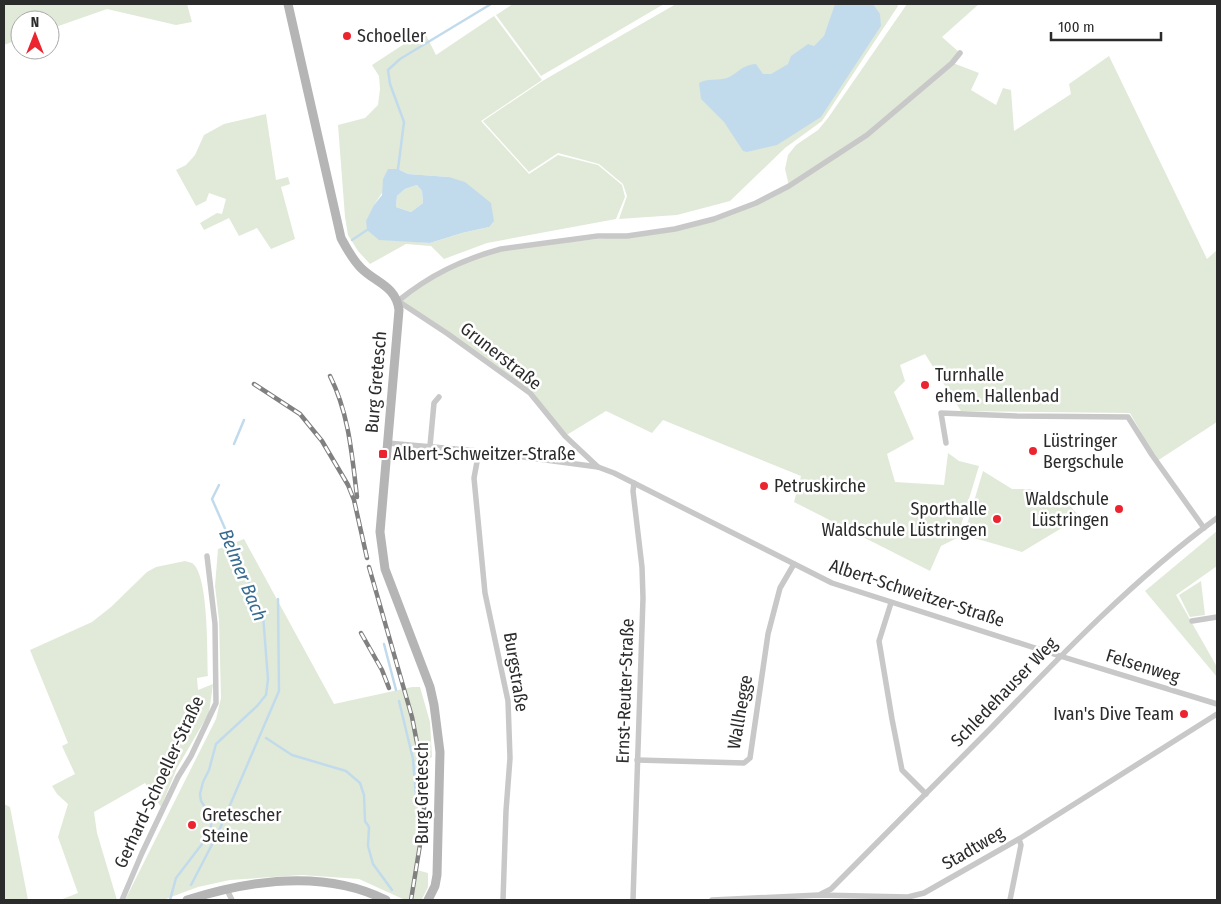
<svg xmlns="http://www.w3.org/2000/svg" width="1221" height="904" font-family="'Fira Sans Condensed',sans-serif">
<rect width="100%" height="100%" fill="#fff"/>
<!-- green -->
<g fill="#e1ead8" fill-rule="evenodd">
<path d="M 4,4 L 187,4 L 192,22 L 176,25 L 107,9 L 50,29 L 50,20 L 20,20 L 20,39 L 4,45 Z"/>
<path d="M 513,4 L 664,4 L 541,76 L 496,15 Z"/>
<path d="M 676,4 L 897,4 L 898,6 L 822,121 L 785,148 L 730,201 L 677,215 L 619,219 L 627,196 L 623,184 L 599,164 L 558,153 L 529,172 L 483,121 L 544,80 Z"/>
<path d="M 907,4 L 979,4 L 942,37 L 960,53 L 953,63 L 979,73 L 971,90 L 996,105 L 1003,88 L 1011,90 L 1014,131 L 1071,94 L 1069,84 L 1109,56 L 1207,259 L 1217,250 L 1217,422 L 1157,461 L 1130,413 L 961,411 L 925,354 L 900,365 L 905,381 L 894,392 L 914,439 L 887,454 L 895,482 L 944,485 L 948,453 L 959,461 L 979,466 L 957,538 L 941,546 L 930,571 L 794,502 L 801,476 L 663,420 L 652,433 L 606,411 L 565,436 L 530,393 L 398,301 L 451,266 L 501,249 L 627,236 L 714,219 L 789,186 L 785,169 L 788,155 L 796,145 L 818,130 L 828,118 Z"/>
<path d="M 494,16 L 542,80 L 481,121 L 529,174 L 558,155 L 598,165 L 622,185 L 625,197 L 616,219 L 487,243 L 444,259 L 431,246 L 406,244 L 370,264 L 358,251 L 348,235 L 345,217 L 338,125 L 365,118 L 378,105 L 380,89 L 379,76 L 372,65 L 424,31 L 436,55 ZM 398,169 L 408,174 L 449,177 L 489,227 L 462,233 L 430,243 L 407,241 L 374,205 Z"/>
<path d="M 266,114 L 276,180 L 288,177 L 290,184 L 281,187 L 295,239 L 271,249 L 257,228 L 239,236 L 229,218 L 204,230 L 200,223 L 217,213 L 222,214 L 226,199 L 209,193 L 206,201 L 196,206 L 176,170 L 186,165 L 195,155 L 204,135 L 224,124 Z"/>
<path d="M 417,185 L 422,191 L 423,203 L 411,212 L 396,207 L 397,196 L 405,189 Z"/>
<path d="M 983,471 L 1012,489 L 1030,489 L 1063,498 L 1080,517 L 1022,552 L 964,535 Z"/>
<path d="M 1217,531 L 1217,566 L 1176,595 L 1217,667 L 1217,677 L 1145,591 Z"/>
<path d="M 244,539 L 334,704 L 412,687 L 420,687 L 430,722 L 432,757 L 419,764 L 417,870 L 428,873 L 428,887 L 422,899 L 419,900 L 405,900 L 359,879 L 302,875 L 230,880 L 198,887 L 163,900 L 125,900 L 216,719 L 221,698 L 219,620 L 215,586 L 218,549 Z"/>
<path d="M 185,561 C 187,562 190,562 192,563 C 209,574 207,655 208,676 L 197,678 L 198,690 L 213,684 L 209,713 L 177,768 L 161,807 L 145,783 L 94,812 L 97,833 L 117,900 L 60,900 L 78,893 L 58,837 L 68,804 L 57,794 L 52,786 L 75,774 L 62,746 L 68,743 L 30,650 L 92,622 L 111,607 L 147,572 L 156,567 Z"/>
<path d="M 1201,581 L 1205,615 L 1190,617 L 1179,595 Z"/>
<path d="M 4,804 L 10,807 L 28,900 L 4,900 Z"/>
</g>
<!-- water -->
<g fill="#c2dbec" fill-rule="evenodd">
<path d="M 835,4 L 873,4 L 880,14 L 881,26 L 821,117 L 777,145 L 747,152 L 743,151 L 724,122 L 701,99 L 699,83 C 707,78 718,81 727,78 C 739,73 741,65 756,64 L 763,74 L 771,74 L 788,64 L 791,56 L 808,44 L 814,46 L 824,36 Z"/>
<path d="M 388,169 L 398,169 L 408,174 L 449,177 L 465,182 L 491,203 L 494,221 L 489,227 L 462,233 L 430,243 L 379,240 L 367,230 L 366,221 L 374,205 L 382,195 L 383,179 ZM 417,185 L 422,191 L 423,203 L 411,212 L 396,207 L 397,196 L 405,189 Z"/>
</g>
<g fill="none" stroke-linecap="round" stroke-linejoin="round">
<!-- stream -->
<g stroke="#c2dbec" stroke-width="2.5">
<path d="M 398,169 L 404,122 L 390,84 L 388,70 L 400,59 L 491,4"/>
<path d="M 352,240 L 367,230"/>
<path d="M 234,444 L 244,420"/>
<path d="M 384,644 L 396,690"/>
<path d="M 399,701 L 413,759 L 416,796"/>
<path d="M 266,738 L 292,755 L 346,771 L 360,783 L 364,795 L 365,821 L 369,827 L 368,846 L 373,864 L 392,890"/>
<path d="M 191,885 L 218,833 L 279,691 L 278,599"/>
<path d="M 170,900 L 176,878 L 202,844 L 210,829 L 212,822 L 210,815 L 201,801 L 200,794 L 203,782 L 209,770 L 216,744 L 257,706 L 266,695 L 268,679 L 263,615 L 212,499 L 219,485"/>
</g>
<!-- street -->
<g stroke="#c8c8c8" stroke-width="5.5">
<path d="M 387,443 L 479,451 L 598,467 L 614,473 L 832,583 L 1060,656 L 1217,704"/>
<path d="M 946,443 L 941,413 L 1016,416 L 1128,417 L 1152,455 L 1204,528"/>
<path d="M 430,446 L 434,403 L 439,397"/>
<path d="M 479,451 L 474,478 L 485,593 L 508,701 L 510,758 L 506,811 L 503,900"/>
<path d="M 598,467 L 565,436 L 530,393 L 448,334 L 398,301 C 430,275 461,260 501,249 L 598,236 L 627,236 L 675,229 L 714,219 L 756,203 L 789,186 L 867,135 L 952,63 L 960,53"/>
<path d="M 891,603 L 879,641 L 892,719 L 902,770 L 926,794"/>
<path d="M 1192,621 L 1217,617"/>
<path d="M 637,760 L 744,763 L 750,758 L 768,634 L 780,588 L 794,564"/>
<path d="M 226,888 L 232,900"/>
<path d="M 821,894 L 831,889 C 885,835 939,781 992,727 C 1063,653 1134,579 1217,518"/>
<path d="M 122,900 L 142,853 L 178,777 L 191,756 L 216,703 L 215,624 L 207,556"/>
<path d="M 633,900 L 643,598 L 642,567 L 633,491 L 634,483"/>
<path d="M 712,900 L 819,895 L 908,897 L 924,893 L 1019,839 L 1217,714"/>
<path d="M 1010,900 L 1021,845 L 1019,839"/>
</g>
<!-- secondary -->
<g stroke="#b5b5b5" stroke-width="9">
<path d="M 288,4 L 341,238 C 347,249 352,259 361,268 C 376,283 396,286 399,310 L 380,532 L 385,569 L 430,687 L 434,705 L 440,752 L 437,875 L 435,886 L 428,900"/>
<path d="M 187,900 C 250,880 324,869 386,900"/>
</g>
<!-- rail casing -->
<g stroke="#808080" stroke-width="4.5">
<g id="rail">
<path d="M 330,376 C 349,414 352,455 357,497"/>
<path d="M 254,384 L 300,414 L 322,441 L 348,485 L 354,500 L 367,558"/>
<path d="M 369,567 L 412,717 L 424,779 L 424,820 L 411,900"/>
<path d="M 361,633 L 382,670 L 389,688"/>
</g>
</g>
<!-- rail -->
<use href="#rail" stroke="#fff" stroke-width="2.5" stroke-dasharray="8" stroke-linecap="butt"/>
</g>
<!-- markers -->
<g fill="#ec2430" stroke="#fff" stroke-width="2">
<circle cx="347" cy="36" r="5"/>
<circle cx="925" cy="385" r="5"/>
<circle cx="1033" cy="451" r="5"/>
<rect x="378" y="449" width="10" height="10" rx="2.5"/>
<circle cx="764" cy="486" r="5"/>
<circle cx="1119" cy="509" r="5"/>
<circle cx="997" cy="519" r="5"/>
<circle cx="1184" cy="714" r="5"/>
<circle cx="192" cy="825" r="5"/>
</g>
<g text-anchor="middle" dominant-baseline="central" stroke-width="5" stroke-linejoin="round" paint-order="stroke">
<!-- poi labels -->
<g font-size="18" fill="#2b2b2b" stroke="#fff" text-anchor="start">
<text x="357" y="36">Schoeller</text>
<text x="935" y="375">Turnhalle<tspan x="935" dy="21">ehem. Hallenbad</tspan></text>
<text x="1043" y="441">Lüstringer<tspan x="1043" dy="21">Bergschule</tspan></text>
<text x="393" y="454">Albert-Schweitzer-Straße</text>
<text x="774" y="486">Petruskirche</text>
<text x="1109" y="499" text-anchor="end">Waldschule<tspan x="1109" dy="21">Lüstringen</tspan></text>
<text x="987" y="509" text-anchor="end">Sporthalle<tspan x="987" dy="21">Waldschule Lüstringen</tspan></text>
<text x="1174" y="714" text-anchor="end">Ivan's Dive Team</text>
<text x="202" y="815">Gretescher<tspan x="202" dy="21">Steine</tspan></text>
</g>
<!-- street labels -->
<g font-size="18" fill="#2b2b2b" stroke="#fff">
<text transform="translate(501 356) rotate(38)">Grunerstraße</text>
<text transform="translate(376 382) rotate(-85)">Burg Gretesch</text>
<text transform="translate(917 593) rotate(18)">Albert-Schweitzer-Straße</text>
<text transform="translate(1143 666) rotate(17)">Felsenweg</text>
<text transform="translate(516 672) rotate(81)">Burgstraße</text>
<text transform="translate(625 691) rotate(-88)">Ernst-Reuter-Straße</text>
<text transform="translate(1004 692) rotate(-46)">Schledehauser Weg</text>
<text transform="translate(740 712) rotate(-80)">Wallhegge</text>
<text transform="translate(159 782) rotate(-65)">Gerhard-Schoeller-Straße</text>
<text transform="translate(422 793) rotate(-90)">Burg Gretesch</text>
<text transform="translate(973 848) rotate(-30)">Stadtweg</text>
</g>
<!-- water labels -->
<g font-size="19" font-style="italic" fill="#376c90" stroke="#fff">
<text transform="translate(243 575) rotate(68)">Belmer Bach</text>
</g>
</g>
<!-- border -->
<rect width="1221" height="904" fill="none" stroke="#2b2b2b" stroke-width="10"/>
<!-- north arrow -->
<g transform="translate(35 35)"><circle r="24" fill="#ffffff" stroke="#aaaaaa"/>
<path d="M0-4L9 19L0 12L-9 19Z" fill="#ec2430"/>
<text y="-8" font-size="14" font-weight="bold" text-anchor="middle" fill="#2b2b2b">N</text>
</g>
<!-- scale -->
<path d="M1051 32v8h110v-8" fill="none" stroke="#2b2b2b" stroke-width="2.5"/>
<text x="1058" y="32" font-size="15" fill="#2b2b2b" stroke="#ffffff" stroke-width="4" paint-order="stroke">100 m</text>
</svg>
